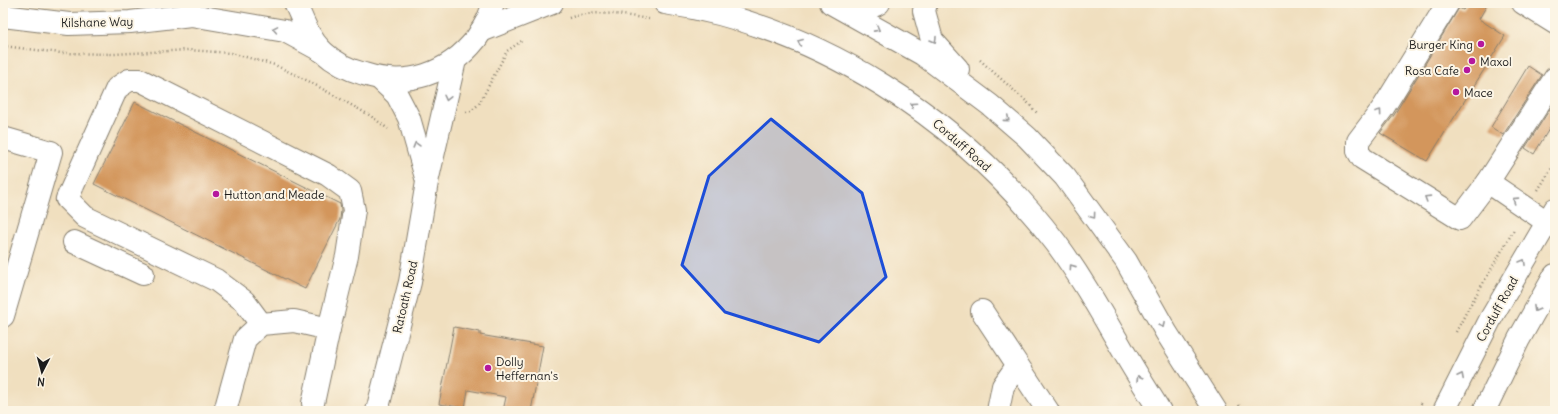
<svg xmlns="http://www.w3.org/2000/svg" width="1558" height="414" font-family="Delius,sans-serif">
<rect width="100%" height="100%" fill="#fcf5e5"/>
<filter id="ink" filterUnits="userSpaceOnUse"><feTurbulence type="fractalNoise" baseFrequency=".025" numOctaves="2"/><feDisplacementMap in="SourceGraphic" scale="8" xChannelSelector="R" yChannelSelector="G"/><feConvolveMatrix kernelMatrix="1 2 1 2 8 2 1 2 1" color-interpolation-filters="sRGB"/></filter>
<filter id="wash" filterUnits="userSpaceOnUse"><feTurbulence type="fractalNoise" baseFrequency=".012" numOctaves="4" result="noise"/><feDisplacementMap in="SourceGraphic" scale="16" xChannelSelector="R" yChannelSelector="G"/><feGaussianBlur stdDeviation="0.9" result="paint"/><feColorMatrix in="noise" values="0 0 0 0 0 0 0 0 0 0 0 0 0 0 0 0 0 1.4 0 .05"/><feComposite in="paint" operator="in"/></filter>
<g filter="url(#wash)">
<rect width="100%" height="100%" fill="#f0dfbf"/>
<g id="blocks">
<!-- building -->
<g fill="#d3965c">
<path d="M 1468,3 L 1488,3 L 1479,19 L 1505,36 L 1427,161 L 1380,133 L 1394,115 L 1459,8 L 1463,10 Z"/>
<path d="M 1528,66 L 1542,75 L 1503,135 L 1491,127 Z"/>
<path d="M 1555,101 L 1555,119 L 1534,154 L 1525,148 Z"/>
<path d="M 135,102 L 340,204 L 341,210 L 340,219 L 305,289 L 94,184 Z"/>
<path d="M 454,327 L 480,332 L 480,335 L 543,346 L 531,411 L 503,411 L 506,397 L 468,390 L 465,408 L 439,404 Z"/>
</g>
</g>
</g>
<g filter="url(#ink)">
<use href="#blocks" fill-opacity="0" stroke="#867e6e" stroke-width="1"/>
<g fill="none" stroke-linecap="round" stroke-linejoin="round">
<!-- minor casing -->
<g stroke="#867e6e" stroke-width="24">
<g id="minor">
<path d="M 295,3 C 303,20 308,37 322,51 C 334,62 349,70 364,74 C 407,88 448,74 476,39 C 483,29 491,15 493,3"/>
<path d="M 665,3 C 819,26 963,120 1056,243 C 1082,278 1103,316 1125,354 C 1136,373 1148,392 1160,411"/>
<path d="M 831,3 L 922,54 L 990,105 L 1027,137 L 1065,177 L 1126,261 L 1166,332 L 1216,411"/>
<path d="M 926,3 L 924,11 L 932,40 L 958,69"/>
<path d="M 1448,3 L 1383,108 L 1358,141 L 1358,151 L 1362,158 L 1460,219 L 1488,182"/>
<path d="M 1523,3 L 1555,23"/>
<path d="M 839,4 C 851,6 868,11 879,3"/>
<path d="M 3,16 L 69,24 L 130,22 L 191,15 L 285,31 L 322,51"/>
<path d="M 481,31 L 552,3"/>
<path d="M 380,79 L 397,95 L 409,118 L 427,181"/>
<path d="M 3,138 L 51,152 L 3,316"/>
<path d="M 1547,222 L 1488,182 L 1555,78"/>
<path d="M 74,242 L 143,274"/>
<path d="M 982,311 L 1048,411"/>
<path d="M 261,324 L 244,301 L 216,280 L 85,217 L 67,199 L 117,88 L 129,80 L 140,80 L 328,175 L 350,191 L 354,210 L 347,256 L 329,329 L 313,403"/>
<path d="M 225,411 L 245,339 L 261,324 L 294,321 L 329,329"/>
<path d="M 377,411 L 410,282 L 427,182 L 455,60"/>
<path d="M 998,411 L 1003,386 L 1017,366"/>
<path d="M 1444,411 L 1491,318 L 1555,209"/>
<path d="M 1484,411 L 1519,339 L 1555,275"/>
</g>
</g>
<!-- path -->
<g stroke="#867e6e" stroke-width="2.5" stroke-dasharray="1 3" stroke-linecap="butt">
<path d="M 569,18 C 594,9 623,15 649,19"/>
<path d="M 3,46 L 61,53 L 114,54 L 188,50 L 231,53 L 275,65 L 310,82 L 371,116 L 388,129"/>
<path d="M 980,60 L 1027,102 L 1038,114"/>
<path d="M 466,112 L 471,111 L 479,104 L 507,51 L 523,40"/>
<path d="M 1538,190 L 1555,163"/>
<path d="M 1456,332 L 1468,309 L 1515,228"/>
<path d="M 1239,405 L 1242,411"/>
<path d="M 1417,411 L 1422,402"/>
</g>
<!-- minor -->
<use href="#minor" stroke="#fff" stroke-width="22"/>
</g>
<!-- one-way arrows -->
<defs><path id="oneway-chevron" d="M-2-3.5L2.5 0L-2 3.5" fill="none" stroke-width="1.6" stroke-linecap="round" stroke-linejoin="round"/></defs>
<g stroke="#999">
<use href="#oneway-chevron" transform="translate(275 29) rotate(-170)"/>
<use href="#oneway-chevron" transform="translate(877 29) rotate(29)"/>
<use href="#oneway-chevron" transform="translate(934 40) rotate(60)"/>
<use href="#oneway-chevron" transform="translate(800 42) rotate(-158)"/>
<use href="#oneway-chevron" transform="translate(447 98) rotate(103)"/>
<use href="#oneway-chevron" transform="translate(913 105) rotate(-146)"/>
<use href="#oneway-chevron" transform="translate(1379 112) rotate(-54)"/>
<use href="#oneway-chevron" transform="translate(1007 119) rotate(40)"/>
<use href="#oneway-chevron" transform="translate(416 145) rotate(-106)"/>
<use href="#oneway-chevron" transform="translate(1427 198) rotate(-148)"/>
<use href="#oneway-chevron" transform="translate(1515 200) rotate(-147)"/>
<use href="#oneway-chevron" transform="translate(1093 216) rotate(54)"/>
<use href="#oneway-chevron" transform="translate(1523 262) rotate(-60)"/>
<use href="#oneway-chevron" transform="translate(1072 267) rotate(-125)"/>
<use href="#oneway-chevron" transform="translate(1536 309) rotate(119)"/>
<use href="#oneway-chevron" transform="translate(1162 325) rotate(61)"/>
<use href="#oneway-chevron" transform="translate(1461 376) rotate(-63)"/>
<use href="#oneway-chevron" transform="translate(1139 378) rotate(-121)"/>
</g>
</g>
<!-- marked area -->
<path fill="#1d4ed8" fill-opacity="0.2" stroke="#1d4ed8" stroke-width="3" stroke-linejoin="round" d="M 771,119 L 862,193 L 886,277 L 819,342 L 725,312 L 682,265 L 709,176 Z"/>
<!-- markers -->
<g fill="#b5179e" stroke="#fcf5e5" stroke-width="1.5">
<circle cx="1481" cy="44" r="4"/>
<circle cx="1472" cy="61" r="4"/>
<circle cx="1467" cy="70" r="4"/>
<circle cx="1456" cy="92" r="4"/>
<circle cx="216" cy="194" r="4"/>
<circle cx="488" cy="368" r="4"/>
</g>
<g text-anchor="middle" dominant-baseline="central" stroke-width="4" stroke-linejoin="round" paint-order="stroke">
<!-- street labels -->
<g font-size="12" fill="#1c1c1c" stroke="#fcf5e5">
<text transform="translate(97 22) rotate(-1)">Kilshane Way</text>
<text transform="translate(962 145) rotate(41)">Corduff Road</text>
<text transform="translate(405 297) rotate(-77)">Ratoath Road</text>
<text transform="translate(1497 309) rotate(-61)">Corduff Road</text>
</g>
<!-- poi labels -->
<g font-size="12" fill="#1c1c1c" stroke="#fcf5e5" text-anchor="start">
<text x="1473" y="44" text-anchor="end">Burger King</text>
<text x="1480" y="61">Maxol</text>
<text x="1459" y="70" text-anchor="end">Rosa Cafe</text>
<text x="1464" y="92">Mace</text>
<text x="224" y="194">Hutton and Meade</text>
<text x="496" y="361">Dolly<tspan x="496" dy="14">Heffernan's</tspan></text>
</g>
</g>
<!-- margin -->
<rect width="1558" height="414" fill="none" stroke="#fcf5e5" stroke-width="16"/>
<!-- north arrow -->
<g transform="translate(42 372) rotate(186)" stroke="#fcf5e5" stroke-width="3" paint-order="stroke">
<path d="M0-3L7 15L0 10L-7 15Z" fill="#1c1c1c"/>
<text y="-6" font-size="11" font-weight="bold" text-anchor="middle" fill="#1c1c1c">N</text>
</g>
</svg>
